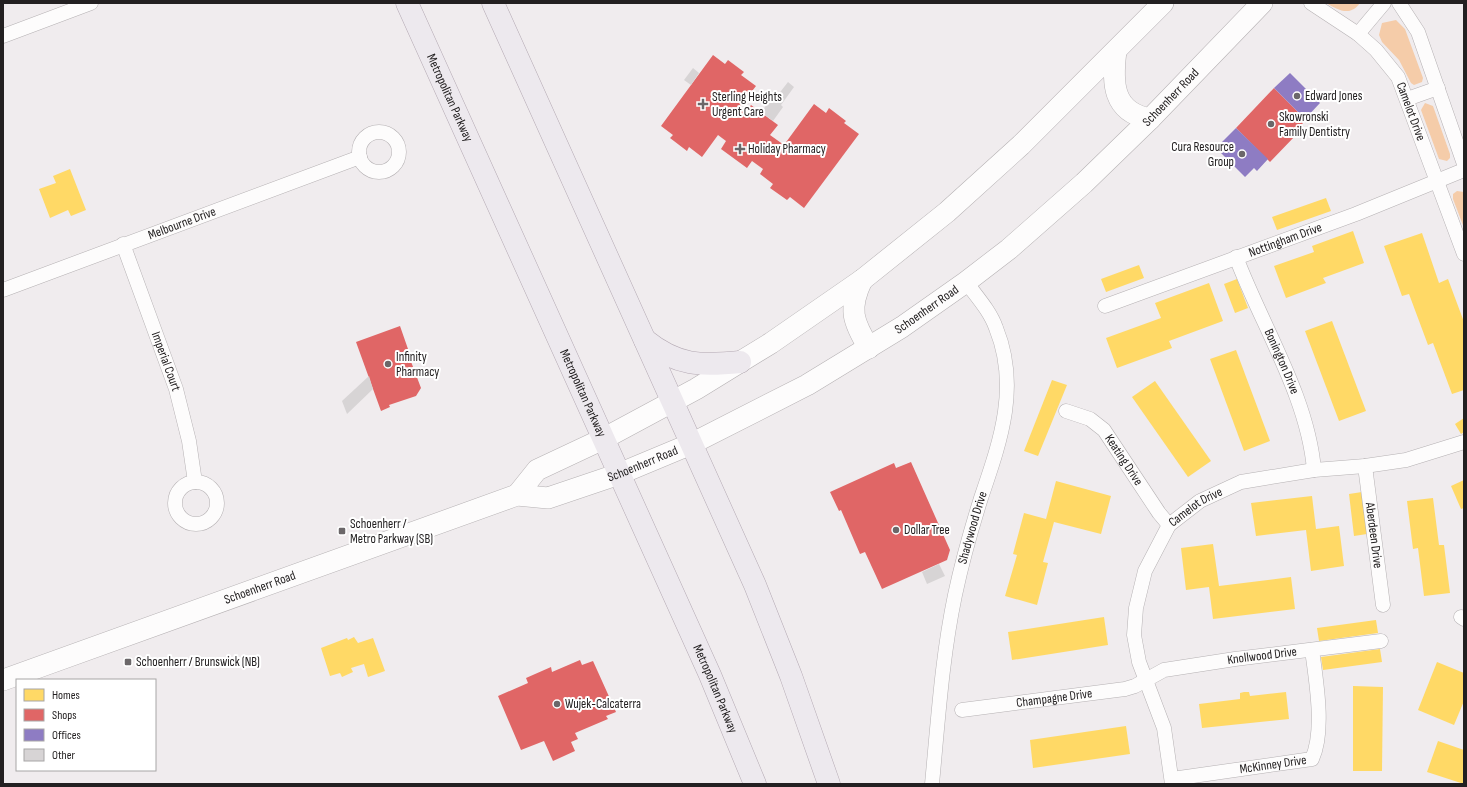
<svg xmlns="http://www.w3.org/2000/svg" width="1467" height="787" font-family="'Sofia Sans Condensed',sans-serif">
<rect width="100%" height="100%" fill="#f0ecee"/>
<!-- green -->
<g fill="#f5cca9">
<path d="M 1326,3 L 1360,3 C 1350,17 1338,10 1326,3 Z"/>
<path d="M 1396,20 L 1405,29 L 1423,78 L 1422,82 L 1414,85 L 1411,83 L 1399,60 L 1382,42 L 1379,35 L 1382,23 Z"/>
<path d="M 1425,103 L 1433,106 L 1450,154 L 1450,158 L 1447,161 L 1439,159 L 1421,110 Z"/>
<path d="M 1457,191 L 1464,192 L 1464,228 L 1453,199 L 1453,194 Z"/>
</g>
<!-- homes -->
<g fill="#ffd966">
<path d="M 70,169 L 86,210 L 71,216 L 68,210 L 50,218 L 39,189 L 56,183 L 53,176 Z"/>
<path d="M 1326,198 L 1331,211 L 1277,230 L 1272,217 Z"/>
<path d="M 1353,231 L 1364,263 L 1323,278 L 1326,283 L 1286,298 L 1274,266 L 1314,252 L 1312,246 Z"/>
<path d="M 1422,233 L 1439,283 L 1448,279 L 1464,322 L 1464,390 L 1452,394 L 1433,343 L 1428,345 L 1409,294 L 1402,296 L 1384,246 Z"/>
<path d="M 1139,265 L 1144,278 L 1106,292 L 1101,279 Z"/>
<path d="M 1237,279 L 1248,308 L 1235,313 L 1224,284 Z"/>
<path d="M 1209,283 L 1223,321 L 1169,341 L 1172,348 L 1117,368 L 1106,338 L 1161,318 L 1155,303 Z"/>
<path d="M 1332,321 L 1366,411 L 1339,421 L 1305,331 Z"/>
<path d="M 1236,350 L 1270,441 L 1244,451 L 1210,359 Z"/>
<path d="M 1052,380 L 1067,385 L 1038,456 L 1024,451 Z"/>
<path d="M 1155,381 L 1211,461 L 1188,477 L 1132,397 Z"/>
<path d="M 1464,418 L 1464,432 L 1461,434 L 1455,424 Z"/>
<path d="M 1464,480 L 1464,508 L 1461,509 L 1451,486 Z"/>
<path d="M 1056,481 L 1111,496 L 1101,534 L 1054,522 L 1043,562 L 1048,563 L 1037,605 L 1005,596 L 1017,555 L 1013,554 L 1024,513 L 1046,519 Z"/>
<path d="M 1362,492 L 1367,534 L 1354,536 L 1349,494 Z"/>
<path d="M 1312,496 L 1316,529 L 1339,526 L 1344,566 L 1311,571 L 1306,530 L 1256,536 L 1251,503 Z"/>
<path d="M 1433,498 L 1439,545 L 1444,545 L 1450,593 L 1424,596 L 1418,548 L 1413,549 L 1407,501 Z"/>
<path d="M 1213,544 L 1219,586 L 1291,577 L 1295,609 L 1213,619 L 1209,587 L 1186,590 L 1181,548 Z"/>
<path d="M 1104,617 L 1108,645 L 1012,660 L 1008,632 Z"/>
<path d="M 1376,620 L 1378,633 L 1319,641 L 1317,628 Z"/>
<path d="M 354,637 L 358,643 L 373,638 L 385,671 L 368,677 L 364,664 L 351,668 L 353,672 L 342,677 L 340,673 L 330,676 L 321,648 L 347,638 L 348,640 Z"/>
<path d="M 1380,649 L 1382,662 L 1323,670 L 1321,657 Z"/>
<path d="M 1437,662 L 1464,673 L 1464,701 L 1454,725 L 1418,710 Z"/>
<path d="M 1353,686 L 1383,687 L 1382,771 L 1353,771 Z"/>
<path d="M 1244,692 L 1249,692 L 1250,696 L 1286,692 L 1289,719 L 1202,728 L 1199,704 L 1240,699 L 1240,693 Z"/>
<path d="M 1126,726 L 1130,754 L 1033,768 L 1030,740 Z"/>
<path d="M 1438,741 L 1464,750 L 1464,784 L 1427,772 Z"/>
</g>
<!-- shops -->
<g fill="#e06666">
<path d="M 713,55 L 725,64 L 728,60 L 744,72 L 741,75 L 756,86 L 739,108 L 745,113 L 751,105 L 778,125 L 770,135 L 784,145 L 814,104 L 826,113 L 829,108 L 846,121 L 844,123 L 859,134 L 804,208 L 790,197 L 787,200 L 770,188 L 773,184 L 760,174 L 763,169 L 752,161 L 747,168 L 721,149 L 726,141 L 718,135 L 702,157 L 689,147 L 687,151 L 670,138 L 673,135 L 661,126 Z"/>
<path d="M 1274,88 L 1306,120 L 1293,133 L 1296,135 L 1270,162 L 1236,128 Z"/>
<path d="M 400,326 L 408,349 L 407,351 L 421,388 L 416,396 L 389,405 L 390,407 L 381,411 L 356,342 Z"/>
<path d="M 911,462 L 950,550 L 947,560 L 882,589 L 865,552 L 860,554 L 841,510 L 839,511 L 830,492 L 894,463 L 896,468 Z"/>
<path d="M 580,660 L 582,665 L 593,661 L 616,712 L 606,716 L 608,719 L 575,733 L 578,739 L 571,742 L 575,751 L 553,761 L 544,741 L 521,750 L 498,696 L 528,683 L 526,678 L 551,667 L 552,672 Z"/>
</g>
<!-- offices -->
<g fill="#8e7cc3">
<path d="M 1290,73 L 1320,103 L 1305,119 L 1274,88 Z"/>
<path d="M 1236,128 L 1268,159 L 1257,171 L 1254,168 L 1245,177 L 1216,148 Z"/>
</g>
<!-- building -->
<g fill="#d7d4d5">
<path d="M 693,68 L 699,73 L 691,85 L 684,80 Z"/>
<path d="M 788,82 L 794,87 L 781,105 L 783,107 L 773,121 L 761,112 L 772,98 L 774,100 Z"/>
<path d="M 369,376 L 373,389 L 347,414 L 342,401 Z"/>
<path d="M 939,564 L 945,576 L 927,584 L 922,572 Z"/>
</g>
<g fill="none" stroke-linecap="round" stroke-linejoin="round">
<!-- minor casing -->
<g stroke="#b5b1b3" stroke-width="15">
<g id="minor">
<path id="s1" d="M 1311,3 L 1358,34 L 1376,50 L 1398,77 L 1464,254"/>
<path d="M 1399,3 L 1418,32 L 1464,164"/>
<path d="M 1358,34 L 1384,3"/>
<path d="M 3,36 L 91,3"/>
<path d="M 1407,99 L 1438,88"/>
<circle cx="379" cy="152" r="20"/>
<path id="s2" d="M 123,244 L 176,389 L 189,441 L 195,482"/>
<path id="s3" d="M 1236,257 C 1262,326 1308,397 1314,470"/>
<path id="s4" d="M 3,290 L 360,157"/>
<path id="s5" d="M 1105,306 L 1356,214 L 1464,170"/>
<path id="s6" d="M 1066,411 L 1090,419 L 1104,430 L 1159,513 L 1169,525"/>
<path id="s7" d="M 1365,466 L 1383,605"/>
<circle cx="196" cy="503" r="21"/>
<path d="M 1461,617 L 1464,619"/>
<path id="s8" d="M 962,710 L 1125,689 L 1135,686 L 1164,670 L 1235,659 L 1381,641"/>
<path id="s9" d="M 1172,779 L 1312,759 C 1325,731 1316,680 1312,650"/>
<path id="s10" d="M 932,784 C 938,721 942,657 955,595 C 962,562 971,530 981,498 C 1000,442 1020,387 996,328 C 990,311 977,297 966,282"/>
<path id="s11" d="M 1172,784 L 1164,728 L 1139,662 L 1134,635 L 1136,608 L 1145,571 L 1169,525 L 1200,501 L 1241,482 L 1314,470 L 1365,466 L 1406,460 L 1464,442"/>
</g>
</g>
<!-- secondary casing -->
<g stroke="#b5b1b3" stroke-width="22">
<g id="secondary">
<path d="M 1116,51 C 1112,82 1112,112 1150,119"/>
<path d="M 862,280 C 848,309 853,322 869,348"/>
<path d="M 517,495 L 537,470 L 603,439 L 696,389 L 771,343 L 862,280 L 947,212 L 1021,145 L 1163,3"/>
<path id="s12" d="M 3,680 L 517,495 L 548,498 L 619,474 L 691,444 L 807,385 L 902,327 L 966,282 L 1009,249 L 1084,183 L 1150,119 L 1262,3"/>
</g>
</g>
<!-- primary casing -->
<g stroke="#b4a9b3" stroke-width="23">
<g id="primary">
<path id="s13" d="M 407,3 L 710,675 L 755,784"/>
<path d="M 493,3 L 755,585 L 791,676 L 829,784"/>
<path d="M 645,340 C 677,366 701,366 740,362"/>
</g>
</g>
<!-- minor -->
<use href="#minor" stroke="#fdfcfc" stroke-width="14"/>
<!-- secondary -->
<use href="#secondary" stroke="#fdfcfc" stroke-width="21"/>
<!-- primary -->
<use href="#primary" stroke="#ede9ee" stroke-width="22"/>
</g>
<!-- markers -->
<g fill="#6b6769" stroke="#fff" stroke-width="1.5">
<circle cx="1297" cy="96" r="4"/>
<path d="M701 98h4v4h4v4h-4v4h-4v-4h-4v-4h4z"/>
<circle cx="1271" cy="124" r="4"/>
<path d="M738 143h4v4h4v4h-4v4h-4v-4h-4v-4h4z"/>
<circle cx="1242" cy="154" r="4"/>
<circle cx="388" cy="364" r="4"/>
<circle cx="896" cy="530" r="4"/>
<rect x="338" y="527" width="8" height="8" rx="2"/>
<rect x="124" y="658" width="8" height="8" rx="2"/>
<circle cx="557" cy="704" r="4"/>
</g>
<g text-anchor="middle" dominant-baseline="central" stroke-width="4" stroke-linejoin="round" paint-order="stroke">
<!-- poi labels -->
<g font-size="13" fill="#232021" stroke="#fff" text-anchor="start">
<text x="1305" y="96">Edward Jones</text>
<text x="712" y="97">Sterling Heights<tspan x="712" dy="15">Urgent Care</tspan></text>
<text x="1279" y="117">Skowronski<tspan x="1279" dy="15">Family Dentistry</tspan></text>
<text x="1234" y="147" text-anchor="end">Cura Resource<tspan x="1234" dy="15">Group</tspan></text>
<text x="748" y="149">Holiday Pharmacy</text>
<text x="396" y="357">Infinity<tspan x="396" dy="15">Pharmacy</tspan></text>
<text x="350" y="524">Schoenherr /<tspan x="350" dy="15">Metro Parkway (SB)</tspan></text>
<text x="904" y="530">Dollar Tree</text>
<text x="136" y="662">Schoenherr / Brunswick (NB)</text>
<text x="565" y="704">Wujek-Calcaterra</text>
</g>
<!-- street labels -->
<g font-size="13" fill="#232021" stroke="#fff">
<text stroke="none"><textPath href="#s13" startOffset="104">Metropolitan Parkway</textPath></text>
<text stroke="none"><textPath href="#s12" startOffset="1326">Schoenherr Road</textPath></text>
<text stroke="none"><textPath href="#s1" startOffset="152">Camelot Drive</textPath></text>
<text stroke="none"><textPath href="#s4" startOffset="191">Melbourne Drive</textPath></text>
<text stroke="none"><textPath href="#s5" startOffset="192">Nottingham Drive</textPath></text>
<text stroke="none"><textPath href="#s12" startOffset="1002">Schoenherr Road</textPath></text>
<text stroke="none"><textPath href="#s2" startOffset="125">Imperial Court</textPath></text>
<text stroke="none"><textPath href="#s3" startOffset="114">Bonington Drive</textPath></text>
<text stroke="none"><textPath href="#s13" startOffset="428">Metropolitan Parkway</textPath></text>
<text stroke="none"><textPath href="#s6" startOffset="79">Keating Drive</textPath></text>
<text stroke="none"><textPath href="#s12" startOffset="678">Schoenherr Road</textPath></text>
<text stroke="none"><textPath href="#s11" startOffset="304">Camelot Drive</textPath></text>
<text stroke="none"><textPath href="#s10" startOffset="260">Shadywood Drive</textPath></text>
<text stroke="none"><textPath href="#s7" startOffset="70">Aberdeen Drive</textPath></text>
<text stroke="none"><textPath href="#s12" startOffset="273">Schoenherr Road</textPath></text>
<text stroke="none"><textPath href="#s8" startOffset="307">Knollwood Drive</textPath></text>
<text stroke="none"><textPath href="#s13" startOffset="752">Metropolitan Parkway</textPath></text>
<text stroke="none"><textPath href="#s8" startOffset="93">Champagne Drive</textPath></text>
<text stroke="none"><textPath href="#s9" startOffset="102">McKinney Drive</textPath></text>
</g>
</g>
<!-- border -->
<rect width="1467" height="787" fill="none" stroke="#232021" stroke-width="8"/>
<!-- legend -->
<rect x="16" y="679" width="140" height="92" fill="#ffffff" stroke="#a7a6a6"/>
<rect x="24" y="689" width="20" height="12" fill="#ffd966" stroke="#a7a6a6"/>
<text x="52" y="699" font-size="12" fill="#232021">Homes</text>
<rect x="24" y="709" width="20" height="12" fill="#e06666" stroke="#a7a6a6"/>
<text x="52" y="719" font-size="12" fill="#232021">Shops</text>
<rect x="24" y="729" width="20" height="12" fill="#8e7cc3" stroke="#a7a6a6"/>
<text x="52" y="739" font-size="12" fill="#232021">Offices</text>
<rect x="24" y="749" width="20" height="12" fill="#d7d4d5" stroke="#a7a6a6"/>
<text x="52" y="759" font-size="12" fill="#232021">Other</text>
</svg>
